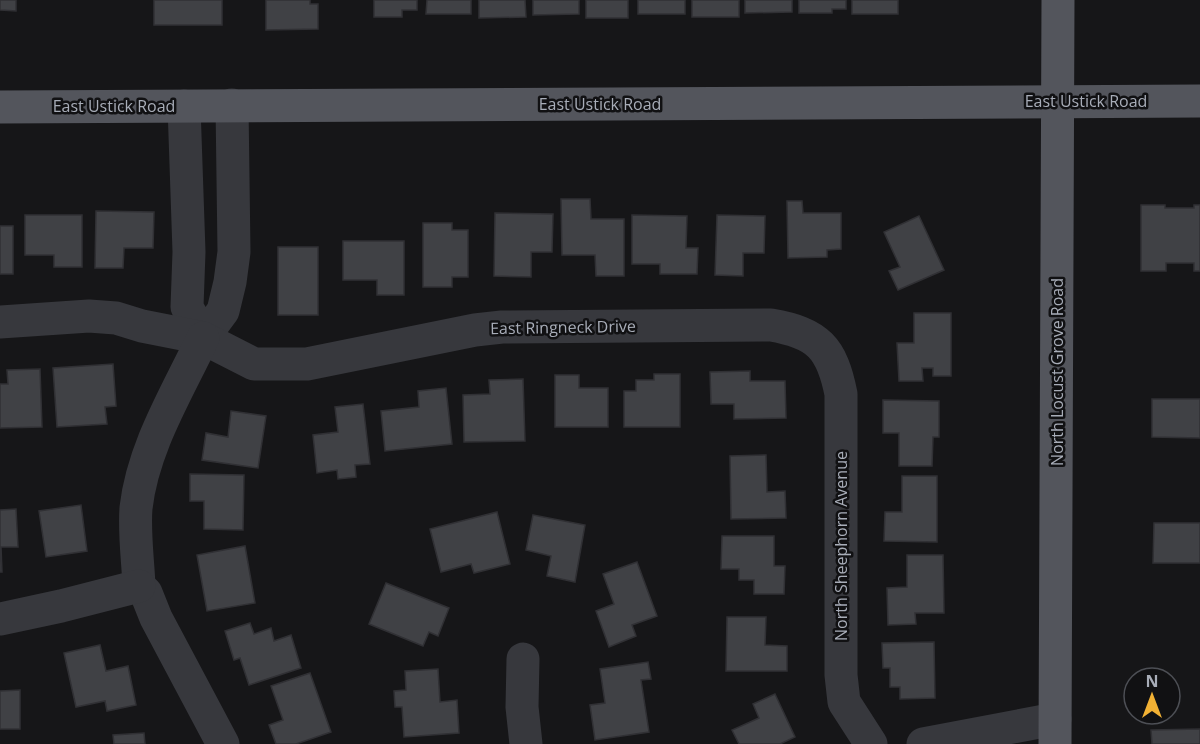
<svg xmlns="http://www.w3.org/2000/svg" width="1200" height="744" font-family="'Open Sans',sans-serif">
<rect width="100%" height="100%" fill="#161618"/>
<!-- building -->
<g fill="#404145" stroke="#303034" stroke-width="1.5">
<path d="M 0,0 L 16,0 L 16,11 L 0,10 Z"/>
<rect x="154" y="0" width="68" height="25"/>
<path d="M 266,0 L 310,0 L 310,4 L 318,4 L 318,29 L 266,30 Z"/>
<path d="M 374,0 L 417,0 L 417,10 L 402,10 L 402,17 L 374,17 Z"/>
<path d="M 427,0 L 471,0 L 471,14 L 426,14 Z"/>
<path d="M 479,0 L 525,0 L 526,17 L 479,18 Z"/>
<path d="M 533,0 L 579,0 L 579,14 L 533,15 Z"/>
<rect x="586" y="0" width="42" height="18"/>
<rect x="638" y="0" width="47" height="14"/>
<rect x="692" y="0" width="47" height="17"/>
<path d="M 745,0 L 792,0 L 792,12 L 745,13 Z"/>
<path d="M 799,0 L 846,0 L 846,9 L 832,9 L 832,13 L 799,13 Z"/>
<rect x="852" y="0" width="46" height="14"/>
<path d="M 561,199 L 590,199 L 591,219 L 624,219 L 624,276 L 596,276 L 595,255 L 562,255 Z"/>
<path d="M 787,201 L 802,201 L 803,213 L 841,213 L 841,249 L 827,250 L 827,257 L 788,258 Z"/>
<path d="M 1141,205 L 1165,205 L 1165,208 L 1194,208 L 1194,205 L 1200,205 L 1200,271 L 1194,271 L 1194,263 L 1166,263 L 1166,271 L 1141,271 Z"/>
<path d="M 96,211 L 154,212 L 153,248 L 124,248 L 123,268 L 95,268 Z"/>
<path d="M 495,213 L 553,214 L 552,252 L 531,252 L 531,277 L 494,276 Z"/>
<path d="M 25,215 L 82,215 L 82,267 L 54,267 L 54,255 L 25,255 Z"/>
<path d="M 632,215 L 687,216 L 686,248 L 698,248 L 697,274 L 660,274 L 660,264 L 632,264 Z"/>
<path d="M 717,215 L 765,216 L 764,253 L 743,253 L 743,276 L 715,275 Z"/>
<path d="M 919,216 L 944,270 L 898,290 L 889,271 L 900,267 L 884,232 Z"/>
<path d="M 423,223 L 452,223 L 452,230 L 468,230 L 468,277 L 452,277 L 452,287 L 423,287 Z"/>
<rect x="0" y="226" width="13" height="48"/>
<path d="M 343,241 L 404,241 L 404,295 L 377,295 L 377,280 L 343,280 Z"/>
<rect x="278" y="247" width="40" height="68"/>
<path d="M 914,313 L 951,313 L 951,376 L 933,376 L 933,368 L 922,368 L 923,381 L 899,381 L 897,343 L 914,343 Z"/>
<path d="M 113,364 L 116,406 L 105,407 L 107,424 L 57,427 L 53,368 Z"/>
<path d="M 40,369 L 42,427 L 0,428 L 0,384 L 8,384 L 7,370 Z"/>
<path d="M 750,371 L 750,381 L 785,381 L 786,418 L 734,419 L 734,404 L 711,404 L 710,372 Z"/>
<path d="M 654,374 L 680,374 L 680,427 L 624,427 L 624,391 L 636,391 L 636,380 L 654,380 Z"/>
<path d="M 555,375 L 579,375 L 579,388 L 608,388 L 608,427 L 555,427 Z"/>
<path d="M 523,379 L 525,441 L 464,442 L 463,395 L 490,394 L 489,380 Z"/>
<path d="M 446,388 L 452,444 L 385,451 L 381,411 L 419,407 L 418,391 Z"/>
<path d="M 1152,399 L 1200,399 L 1200,438 L 1152,437 Z"/>
<path d="M 883,400 L 939,401 L 939,437 L 933,437 L 932,466 L 899,466 L 899,433 L 883,433 Z"/>
<path d="M 363,404 L 370,464 L 355,465 L 356,477 L 338,479 L 337,470 L 317,473 L 313,435 L 338,432 L 335,407 Z"/>
<path d="M 231,411 L 266,416 L 258,468 L 202,460 L 206,433 L 228,437 Z"/>
<path d="M 766,455 L 767,492 L 785,491 L 786,518 L 731,519 L 730,456 Z"/>
<path d="M 190,474 L 244,475 L 243,530 L 204,529 L 204,501 L 190,501 Z"/>
<path d="M 902,476 L 937,476 L 937,542 L 884,541 L 885,512 L 902,512 Z"/>
<path d="M 81,505 L 87,551 L 46,557 L 39,511 Z"/>
<path d="M 16,509 L 18,547 L 1,547 L 2,572 L 0,572 L 0,510 Z"/>
<path d="M 497,512 L 510,564 L 474,573 L 471,564 L 441,572 L 430,529 Z"/>
<path d="M 533,515 L 585,525 L 575,582 L 547,576 L 551,556 L 526,550 Z"/>
<path d="M 1154,523 L 1200,523 L 1200,563 L 1153,563 Z"/>
<path d="M 722,536 L 774,536 L 774,566 L 785,566 L 784,594 L 754,594 L 754,580 L 739,580 L 739,569 L 721,569 Z"/>
<path d="M 245,546 L 255,603 L 207,611 L 197,555 Z"/>
<path d="M 907,555 L 943,555 L 944,613 L 915,613 L 916,624 L 888,625 L 887,588 L 907,587 Z"/>
<path d="M 637,562 L 657,616 L 632,625 L 636,636 L 609,647 L 596,611 L 614,604 L 603,574 Z"/>
<path d="M 386,583 L 449,608 L 438,636 L 429,632 L 423,646 L 369,624 Z"/>
<path d="M 727,617 L 766,617 L 765,645 L 787,646 L 787,671 L 726,671 Z"/>
<path d="M 250,623 L 254,634 L 271,628 L 274,641 L 291,635 L 301,668 L 249,685 L 240,658 L 234,660 L 225,631 Z"/>
<path d="M 934,642 L 935,698 L 900,699 L 900,687 L 890,687 L 890,668 L 883,668 L 882,643 Z"/>
<path d="M 100,645 L 106,671 L 128,666 L 136,705 L 107,711 L 105,701 L 76,707 L 64,653 Z"/>
<path d="M 648,662 L 651,679 L 641,680 L 649,732 L 595,740 L 590,705 L 605,703 L 600,669 Z"/>
<path d="M 438,669 L 440,702 L 457,700 L 459,733 L 404,737 L 402,707 L 395,707 L 394,691 L 406,690 L 405,671 Z"/>
<path d="M 310,673 L 331,732 L 296,744 L 276,744 L 269,725 L 283,720 L 271,686 Z"/>
<path d="M 20,690 L 20,729 L 0,729 L 0,691 Z"/>
<path d="M 775,694 L 795,737 L 780,744 L 739,744 L 732,730 L 759,718 L 753,704 Z"/>
<path d="M 1200,729 L 1200,744 L 1152,744 L 1151,730 Z"/>
<path d="M 144,733 L 145,744 L 114,744 L 113,735 Z"/>
</g>
<g fill="none" stroke-linecap="round" stroke-linejoin="round">
<!-- minor -->
<g stroke="#37383d" stroke-width="33">
<path d="M 184,106 L 189,252 L 187,307 L 203,338 L 223,311 L 230,282 L 234,252 L 232,105"/>
<path d="M 0,322 L 89,316 L 116,318 L 142,326 L 203,338 L 254,364 L 307,364 L 475,330 L 502,327 L 771,325 C 818,333 832,348 841,394 L 841,675 L 844,702 L 871,744"/>
<path d="M 203,338 C 177,393 143,447 136,508 C 134,533 138,561 139,586 L 146,593 L 156,618 L 223,744"/>
<path d="M 0,619 L 61,606 L 139,586"/>
<path d="M 523,659 L 522,707 L 526,744"/>
<path d="M 923,744 L 1055,719"/>
</g>
<!-- major -->
<g stroke="#53555c" stroke-width="33">
<path d="M 0,107 L 1200,101"/>
<path d="M 1055,744 L 1058,0"/>
</g>
</g>
<g text-anchor="middle" dominant-baseline="central" stroke-width="5" stroke-linejoin="round" paint-order="stroke">
<!-- street labels -->
<g font-size="16" fill="#a8adb8" stroke="#111113">
<text x="1086" y="101">East Ustick Road</text>
<text x="600" y="104">East Ustick Road</text>
<text x="114" y="106">East Ustick Road</text>
<text transform="translate(563 327) rotate(-1)">East Ringneck Drive</text>
<text transform="translate(1057 372) rotate(-90)">North Locust Grove Road</text>
<text transform="translate(841 546) rotate(-90)">North Sheephorn Avenue</text>
</g>
</g>
<!-- north arrow -->
<g transform="translate(1152 696)"><circle r="28" fill="#111113" stroke="#4d4f55" stroke-width="1.5"/>
<path d="M0-4.5L10 22L0 15L-10 22Z" fill="#f2b134"/>
<text y="-9" font-size="16" font-weight="bold" text-anchor="middle" fill="#a8adb8">N</text>
</g>
</svg>
